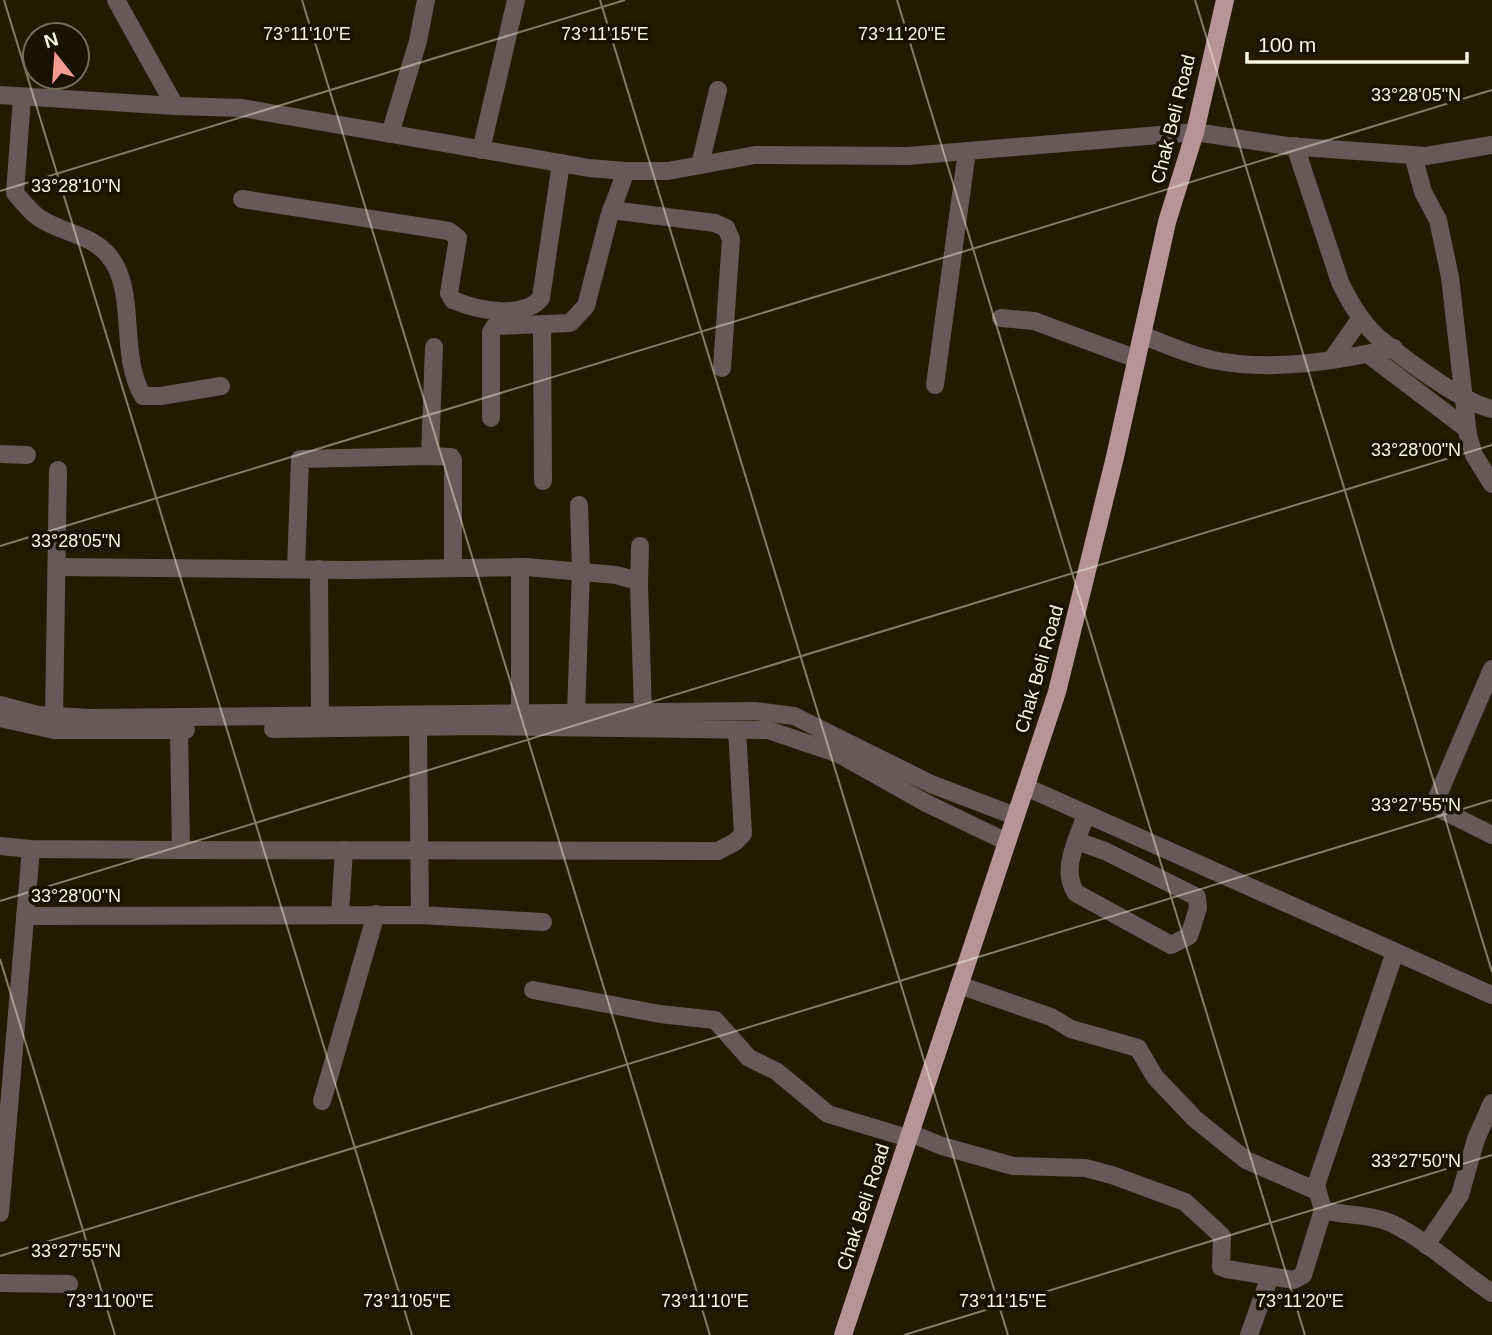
<svg xmlns="http://www.w3.org/2000/svg" width="1492" height="1335" font-family="Arial,sans-serif">
<rect width="100%" height="100%" fill="#241a00"/>
<g fill="none" stroke-linecap="round" stroke-linejoin="round">
<!-- minor -->
<g stroke="#68585a" stroke-width="18">
<path d="M 116,0 L 175,106 L 242,108 L 589,168 L 626,171 L 668,171 L 755,155 L 908,156 L 1195,132 L 1287,146 L 1426,156 L 1492,145"/>
<path d="M 0,95 L 175,106"/>
<path d="M 22,98 L 15,193 C 22,201 30,211 38,217 C 60,233 90,233 109,256 C 138,291 118,355 143,396 L 161,396 L 221,386"/>
<path d="M 390,134 L 418,41 L 426,0"/>
<path d="M 1295,146 L 1340,282 C 1350,303 1363,325 1381,340 C 1406,360 1463,403 1492,409"/>
<path d="M 481,150 L 516,0"/>
<path d="M 1413,155 L 1423,192 L 1438,220 L 1450,277 L 1468,435 L 1474,455 L 1492,484"/>
<path d="M 700,165 L 718,90"/>
<path d="M 242,199 L 449,231 L 458,238 L 449,293 L 453,300 C 476,310 523,320 541,298 L 561,163"/>
<path d="M 611,210 L 715,223 L 726,228 L 731,239 L 722,368"/>
<path d="M 1001,318 L 1034,321 L 1137,359"/>
<path d="M 542,325 L 543,481"/>
<path d="M 1142,335 C 1165,344 1189,355 1213,360 C 1271,372 1337,361 1394,348"/>
<path d="M 1368,354 L 1467,429"/>
<path d="M 1332,359 L 1361,318"/>
<path d="M 935,385 L 967,151"/>
<path d="M 491,418 L 491,332 L 495,326 L 570,323 L 586,306 L 609,217 L 626,171"/>
<path d="M 0,454 L 27,455"/>
<path d="M 430,456 L 434,347"/>
<path d="M 57,567 L 351,570 L 526,567 L 616,575 L 634,580 L 639,585 L 643,712"/>
<path d="M 520,567 L 520,713"/>
<path d="M 296,569 L 300,459 L 430,456 L 451,457 L 453,460 L 453,568"/>
<path d="M 319,569 L 320,715"/>
<path d="M 639,585 L 640,546"/>
<path d="M 1492,669 L 1436,800 L 1444,811 L 1492,835"/>
<path d="M 0,705 L 38,715 L 91,718 L 755,711 L 794,716 L 931,784 L 1015,816"/>
<path d="M 576,713 L 581,571 L 579,505"/>
<path d="M 54,717 L 58,470"/>
<path d="M 0,718 L 54,730 L 186,730"/>
<path d="M 418,727 L 420,915"/>
<path d="M 273,729 L 474,726 L 768,730 L 839,754 L 926,803 L 1007,842"/>
<path d="M 179,730 L 181,850"/>
<path d="M 1026,787 L 1492,995"/>
<path d="M 1077,841 L 1105,851 L 1197,897 L 1198,908 L 1189,936 L 1171,945 L 1076,893 C 1060,869 1078,839 1086,814"/>
<path d="M 0,846 L 31,849 L 181,850 L 718,851 L 735,842 L 743,834 L 737,730"/>
<path d="M 340,914 L 344,850"/>
<path d="M 25,916 L 420,915 L 543,922"/>
<path d="M 1395,952 L 1316,1185 L 1323,1210 C 1345,1216 1373,1214 1393,1224 C 1429,1242 1459,1271 1492,1293"/>
<path d="M 959,985 L 1051,1017 L 1071,1029 L 1138,1048 L 1155,1077 L 1195,1119 L 1246,1160 L 1317,1191"/>
<path d="M 533,990 L 660,1014 L 715,1020 L 749,1058 L 776,1071 L 828,1114 L 908,1138"/>
<path d="M 322,1101 L 376,914"/>
<path d="M 910,1133 L 942,1146 L 1013,1166 L 1085,1168 L 1112,1175 L 1185,1202 L 1222,1236 L 1221,1267 L 1226,1269 L 1294,1280 L 1303,1275 L 1323,1210"/>
<path d="M 0,1213 L 31,849"/>
<path d="M 1426,1245 L 1460,1195 L 1476,1139 L 1492,1103"/>
<path d="M 0,1283 L 69,1284"/>
<path d="M 1249,1335 L 1270,1276"/>
</g>
<!-- major -->
<path stroke="#b6959a" stroke-width="18" d="M 843,1335 L 1057,692 L 1115,457 L 1167,222 L 1195,132 L 1225,0"/>
</g>
<!-- ticks -->
<path fill="none" stroke="#faf4e3" stroke-width="2" stroke-opacity="0.45" d="M 4,0 L 412,1335M 302,0 L 710,1335M 600,0 L 1008,1335M 897,0 L 1305,1335M 1195,0 L 1492,972M 0,191 L 625,0M 0,546 L 1492,90M 0,901 L 1492,445M 0,959 L 115,1335M 0,1256 L 1492,800M 904,1335 L 1492,1155"/>
<g text-anchor="middle" dominant-baseline="central" stroke-width="7" stroke-linejoin="round" paint-order="stroke">
<!-- street labels -->
<g font-size="19" fill="#faf4e3" stroke="#1a1100">
<text transform="translate(1173 119) rotate(-76)">Chak Beli Road</text>
<text transform="translate(1039 669) rotate(-74)">Chak Beli Road</text>
<text transform="translate(863 1207) rotate(-72)">Chak Beli Road</text>
</g>
</g>
<g font-size="18" text-anchor="middle" fill="#faf4e3" stroke="#1a1100" stroke-width="7" stroke-linejoin="round" paint-order="stroke">
<text x="307" y="40">73°11'10"E</text>
<text x="605" y="40">73°11'15"E</text>
<text x="902" y="40">73°11'20"E</text>
<text x="1416" y="101">33°28'05"N</text>
<text x="76" y="192">33°28'10"N</text>
<text x="1416" y="456">33°28'00"N</text>
<text x="76" y="547">33°28'05"N</text>
<text x="1416" y="811">33°27'55"N</text>
<text x="76" y="902">33°28'00"N</text>
<text x="1416" y="1167">33°27'50"N</text>
<text x="76" y="1257">33°27'55"N</text>
<text x="110" y="1307">73°11'00"E</text>
<text x="407" y="1307">73°11'05"E</text>
<text x="705" y="1307">73°11'10"E</text>
<text x="1003" y="1307">73°11'15"E</text>
<text x="1300" y="1307">73°11'20"E</text>
</g>
<!-- north arrow -->
<g transform="translate(56 56) rotate(343)"><circle r="33" fill="#1a1100" stroke="#746c5b" stroke-width="2"/>
<path d="M0-5L12 26L0 18L-12 26Z" fill="#f59c92"/>
<text y="-10" font-size="19" font-weight="bold" text-anchor="middle" fill="#faf4e3">N</text>
</g>
<!-- scale -->
<path d="M1247 52v10h220v-10" fill="none" stroke="#faf4e3" stroke-width="3.5"/>
<text x="1258" y="52" font-size="21" fill="#faf4e3" stroke="#1a1100" stroke-width="5" paint-order="stroke">100 m</text>
</svg>
